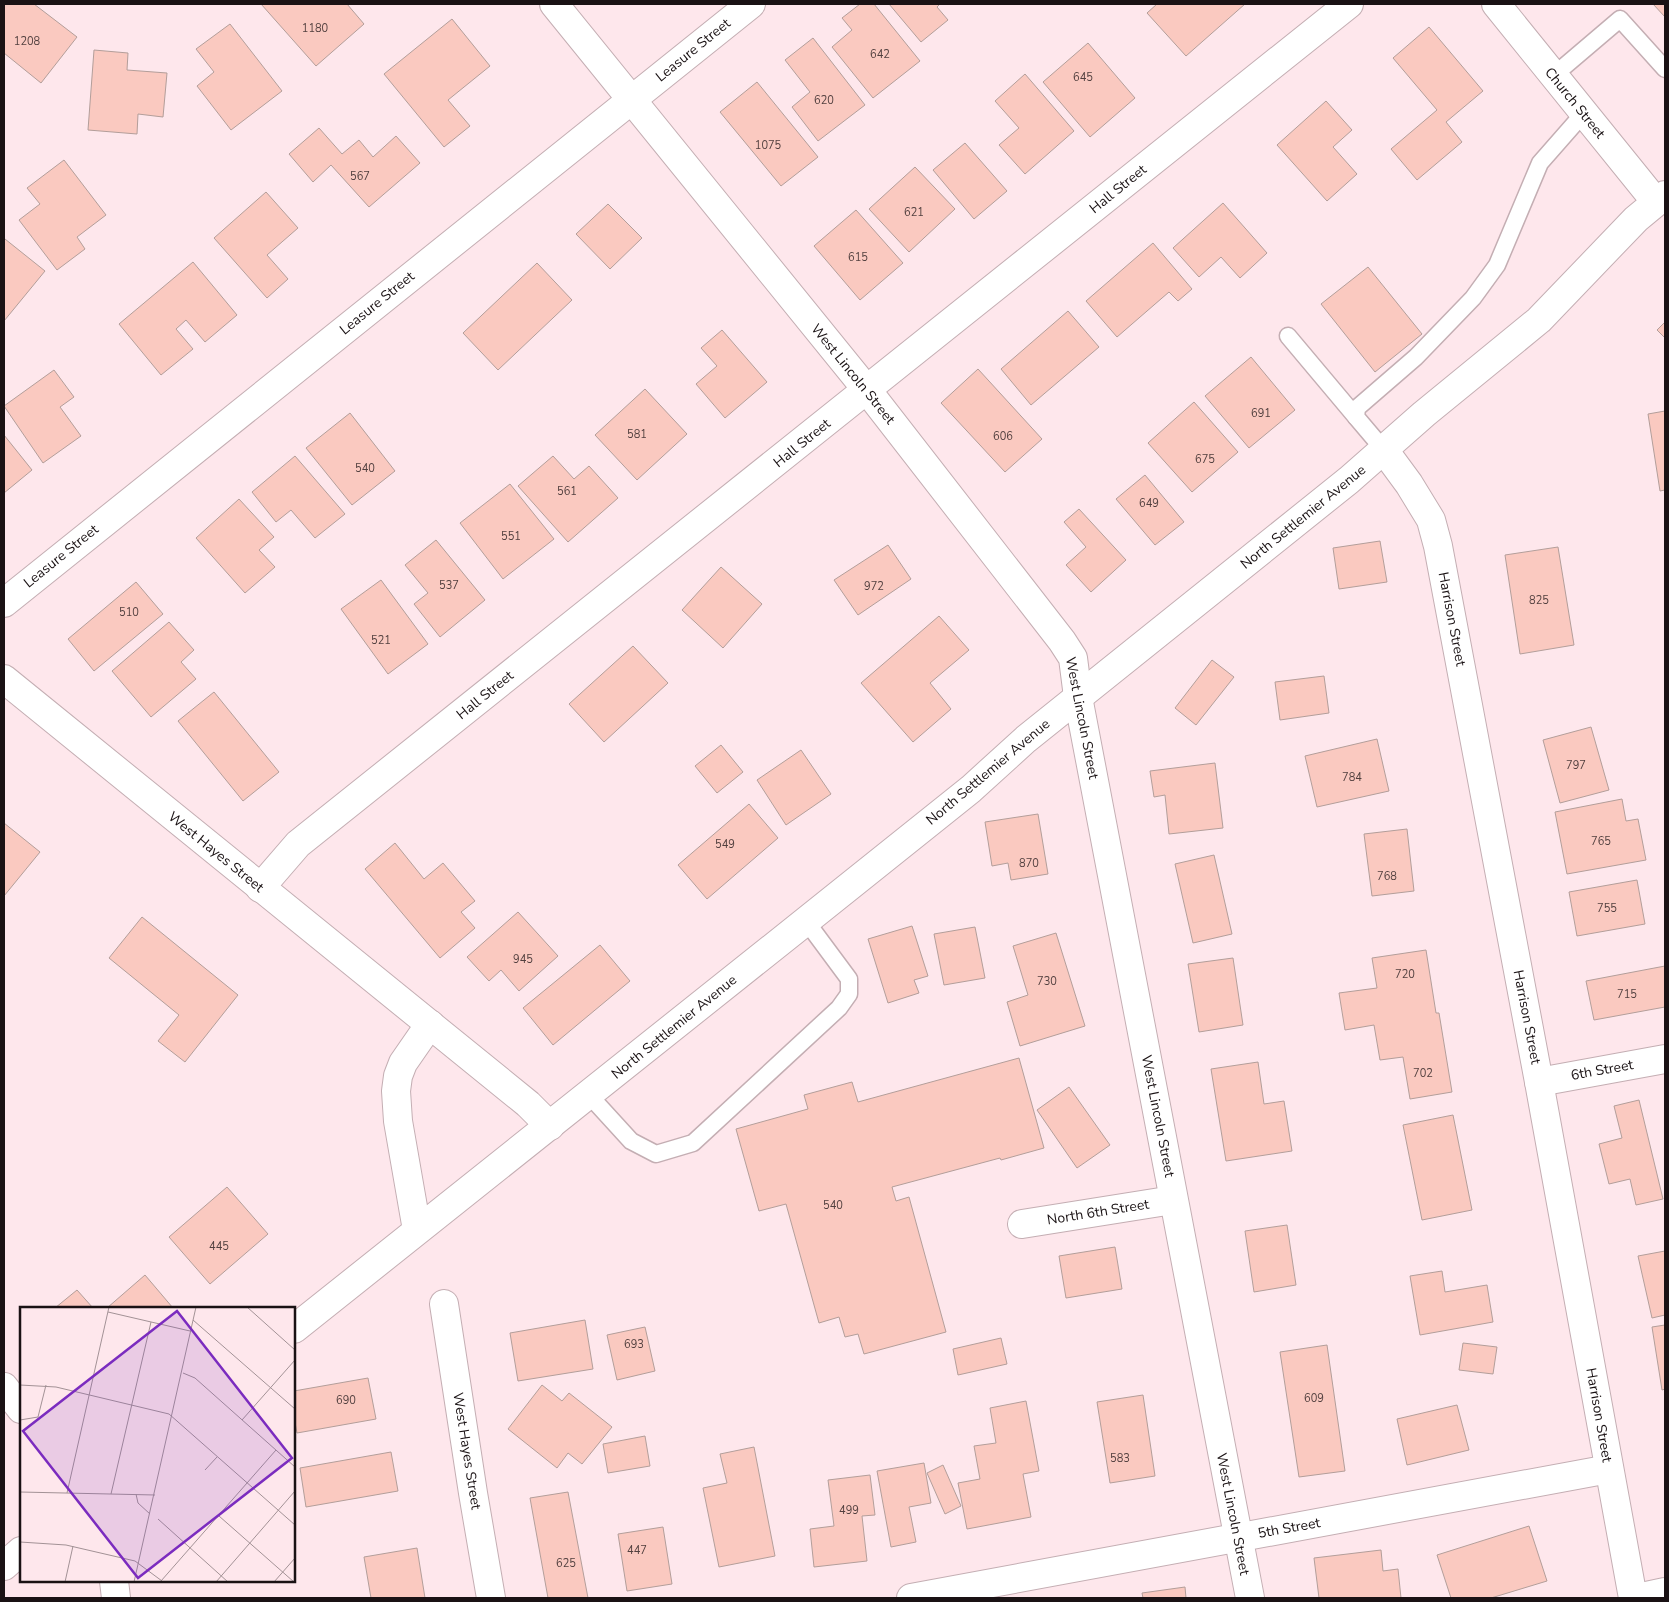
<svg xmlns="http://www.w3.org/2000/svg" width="1669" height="1602" font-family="'Nunito Sans',sans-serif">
<rect width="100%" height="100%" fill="#fee7ec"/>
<!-- building -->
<g fill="#fac9c0" stroke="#b39e9a">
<path d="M 4,4 L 34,4 L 77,37 L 41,83 L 4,53 Z"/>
<path d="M 261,4 L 347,4 L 364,24 L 316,66 Z"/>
<path d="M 860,4 L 874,4 L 920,61 L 873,98 L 832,47 L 852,30 L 842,18 Z"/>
<path d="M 889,4 L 940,4 L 937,7 L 948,20 L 921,42 Z"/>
<path d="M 1157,4 L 1245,4 L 1186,56 L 1147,13 Z"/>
<path d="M 1653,4 L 1665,4 L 1665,17 Z"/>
<path d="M 452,19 L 490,66 L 448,100 L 470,126 L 444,147 L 384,74 Z"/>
<path d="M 230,24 L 282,91 L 231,130 L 197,86 L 214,72 L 196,49 Z"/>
<path d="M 1429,27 L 1483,91 L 1446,122 L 1462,142 L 1417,180 L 1391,149 L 1437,110 L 1393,58 Z"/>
<path d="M 813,38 L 865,105 L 818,141 L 792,107 L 810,92 L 785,60 Z"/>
<path d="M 1088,43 L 1135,98 L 1090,137 L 1043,82 Z"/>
<path d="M 94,50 L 128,53 L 127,70 L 167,73 L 163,117 L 138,114 L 137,134 L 88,130 Z"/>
<path d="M 1025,74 L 1074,131 L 1025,174 L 999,145 L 1019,128 L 995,101 Z"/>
<path d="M 757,82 L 818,157 L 781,186 L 720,112 Z"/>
<path d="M 1326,101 L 1352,130 L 1333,147 L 1357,174 L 1327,201 L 1277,145 Z"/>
<path d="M 319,128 L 342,154 L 359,140 L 373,157 L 396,136 L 420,163 L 369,207 L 331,165 L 313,182 L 289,154 Z"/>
<path d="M 965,143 L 1007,191 L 974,219 L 933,170 Z"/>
<path d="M 64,160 L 106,215 L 77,237 L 85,249 L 57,270 L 19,220 L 40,204 L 27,188 Z"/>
<path d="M 915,167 L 955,209 L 909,252 L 869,209 Z"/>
<path d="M 266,192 L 298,228 L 267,255 L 288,279 L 267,298 L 214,238 Z"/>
<path d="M 1223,203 L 1267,253 L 1240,278 L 1221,257 L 1199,277 L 1173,248 Z"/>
<path d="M 608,204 L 642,238 L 610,269 L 576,234 Z"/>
<path d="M 856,210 L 903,263 L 860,300 L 814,246 Z"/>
<path d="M 5,239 L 45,271 L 4,321 L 4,241 Z"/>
<path d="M 1153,243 L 1192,289 L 1178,301 L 1169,292 L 1117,337 L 1086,301 Z"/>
<path d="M 193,262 L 237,315 L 205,342 L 186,320 L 176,329 L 193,349 L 161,375 L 119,324 Z"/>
<path d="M 537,263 L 572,300 L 498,370 L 463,333 Z"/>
<path d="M 1368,267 L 1422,334 L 1375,372 L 1321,304 Z"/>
<path d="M 1068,311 L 1099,347 L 1031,405 L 1001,369 Z"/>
<path d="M 1665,322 L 1665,338 L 1657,330 Z"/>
<path d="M 722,330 L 767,382 L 725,418 L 696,384 L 717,366 L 701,348 Z"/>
<path d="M 1251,357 L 1295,410 L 1249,448 L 1205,396 Z"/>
<path d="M 978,369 L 1042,439 L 1005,472 L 941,403 Z"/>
<path d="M 54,370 L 74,397 L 60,407 L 81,436 L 43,463 L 4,406 Z"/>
<path d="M 645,389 L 687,434 L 637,480 L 595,435 Z"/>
<path d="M 1194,402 L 1238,452 L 1192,492 L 1148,443 Z"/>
<path d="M 1665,411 L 1665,490 L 1660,491 L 1648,414 Z"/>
<path d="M 350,413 L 395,471 L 352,505 L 306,448 Z"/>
<path d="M 4,435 L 32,470 L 4,493 Z"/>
<path d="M 295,456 L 345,514 L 315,538 L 291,510 L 276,522 L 252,492 Z"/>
<path d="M 553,456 L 574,479 L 589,466 L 618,498 L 568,542 L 518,486 Z"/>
<path d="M 1145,475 L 1184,522 L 1155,545 L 1116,499 Z"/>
<path d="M 510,484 L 554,539 L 503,579 L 460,523 Z"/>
<path d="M 239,499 L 274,537 L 259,550 L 275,567 L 245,593 L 196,538 Z"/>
<path d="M 1079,509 L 1126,560 L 1091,592 L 1066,565 L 1086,547 L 1064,522 Z"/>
<path d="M 436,540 L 485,600 L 440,637 L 414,604 L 428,593 L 405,565 Z"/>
<path d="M 1380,541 L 1387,582 L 1339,589 L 1333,548 Z"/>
<path d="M 888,545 L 911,579 L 858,615 L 834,580 Z"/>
<path d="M 1558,547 L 1574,645 L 1520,654 L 1505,555 Z"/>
<path d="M 721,567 L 762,604 L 723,648 L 682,610 Z"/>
<path d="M 381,580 L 428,644 L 388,674 L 341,609 Z"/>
<path d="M 136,582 L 163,614 L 94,671 L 68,639 Z"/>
<path d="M 939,616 L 969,650 L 930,683 L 951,709 L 913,742 L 861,683 Z"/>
<path d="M 169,622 L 194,650 L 181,662 L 196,679 L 151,717 L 112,671 Z"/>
<path d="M 633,646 L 668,683 L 604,742 L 569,704 Z"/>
<path d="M 1212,660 L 1234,677 L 1196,725 L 1175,708 Z"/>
<path d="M 1324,676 L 1329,713 L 1280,720 L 1275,682 Z"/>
<path d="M 214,692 L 279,772 L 243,801 L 178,721 Z"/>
<path d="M 1591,727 L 1609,790 L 1560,803 L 1543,740 Z"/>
<path d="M 1377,739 L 1389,791 L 1317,807 L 1305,756 Z"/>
<path d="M 721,745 L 743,772 L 717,793 L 695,766 Z"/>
<path d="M 801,750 L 831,794 L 786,825 L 757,780 Z"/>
<path d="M 1215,763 L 1223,828 L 1169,834 L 1165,795 L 1154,797 L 1150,771 Z"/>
<path d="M 1622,799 L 1626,821 L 1638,819 L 1646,860 L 1567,874 L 1555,812 Z"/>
<path d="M 749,804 L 778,838 L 707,899 L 678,865 Z"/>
<path d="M 1038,814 L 1048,874 L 1011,880 L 1008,863 L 992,866 L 985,822 Z"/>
<path d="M 4,823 L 40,852 L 4,896 Z"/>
<path d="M 1407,829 L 1414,891 L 1372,896 L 1364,834 Z"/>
<path d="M 395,843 L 424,879 L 443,863 L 475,901 L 461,912 L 475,928 L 440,958 L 365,869 Z"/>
<path d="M 1214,855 L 1232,934 L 1193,943 L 1175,864 Z"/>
<path d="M 1637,880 L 1645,924 L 1577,936 L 1569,892 Z"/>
<path d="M 518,912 L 558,956 L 519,991 L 501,970 L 489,981 L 467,957 Z"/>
<path d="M 142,917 L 238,995 L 185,1062 L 158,1041 L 179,1015 L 109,958 Z"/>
<path d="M 912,926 L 928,976 L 914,980 L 919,993 L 888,1003 L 868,939 Z"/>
<path d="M 975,927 L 985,978 L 944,985 L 934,934 Z"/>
<path d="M 1056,933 L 1085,1026 L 1020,1046 L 1007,1002 L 1028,995 L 1013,946 Z"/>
<path d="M 600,945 L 630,981 L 553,1045 L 523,1008 Z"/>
<path d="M 1426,950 L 1436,1013 L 1439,1013 L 1452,1092 L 1410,1099 L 1403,1057 L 1380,1060 L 1374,1025 L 1345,1030 L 1339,993 L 1377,988 L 1372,958 Z"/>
<path d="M 1233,958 L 1243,1025 L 1199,1032 L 1188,964 Z"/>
<path d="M 1665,966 L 1665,1007 L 1594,1020 L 1586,981 Z"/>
<path d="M 1019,1058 L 1044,1148 L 1001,1160 L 1000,1158 L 892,1187 L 896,1201 L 909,1197 L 946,1332 L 864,1354 L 858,1334 L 845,1337 L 839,1317 L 819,1323 L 786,1204 L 759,1211 L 736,1129 L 808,1109 L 804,1095 L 852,1082 L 858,1102 Z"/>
<path d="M 1258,1062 L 1264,1104 L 1284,1101 L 1292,1151 L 1226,1161 L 1211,1069 Z"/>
<path d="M 1069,1087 L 1110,1145 L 1077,1168 L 1037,1110 Z"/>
<path d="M 1639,1100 L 1663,1199 L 1636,1205 L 1630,1179 L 1609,1184 L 1599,1144 L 1622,1138 L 1614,1106 Z"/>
<path d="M 1453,1115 L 1472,1210 L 1422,1220 L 1403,1125 Z"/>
<path d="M 227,1187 L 268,1234 L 210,1284 L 169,1237 Z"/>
<path d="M 1287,1225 L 1296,1285 L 1254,1292 L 1245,1231 Z"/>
<path d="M 1115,1247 L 1122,1289 L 1066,1298 L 1059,1256 Z"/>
<path d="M 1665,1251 L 1665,1315 L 1652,1318 L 1638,1256 Z"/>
<path d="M 1442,1271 L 1445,1292 L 1487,1285 L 1493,1322 L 1420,1335 L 1410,1276 Z"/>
<path d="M 145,1275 L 173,1308 L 107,1308 Z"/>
<path d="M 77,1290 L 93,1308 L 55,1308 Z"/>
<path d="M 585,1320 L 593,1369 L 518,1381 L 510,1333 Z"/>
<path d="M 1665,1325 L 1665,1389 L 1662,1390 L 1652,1327 Z"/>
<path d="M 645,1327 L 655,1371 L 617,1380 L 607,1335 Z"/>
<path d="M 1001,1338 L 1007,1364 L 958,1375 L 953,1349 Z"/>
<path d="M 1463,1343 L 1497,1347 L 1493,1374 L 1459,1370 Z"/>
<path d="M 1327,1345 L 1345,1471 L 1299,1477 L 1280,1352 Z"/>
<path d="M 368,1378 L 376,1419 L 297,1433 L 294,1417 L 294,1391 Z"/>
<path d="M 542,1385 L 562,1401 L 569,1393 L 612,1427 L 582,1464 L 568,1453 L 557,1468 L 508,1429 Z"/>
<path d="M 1143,1395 L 1155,1476 L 1110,1483 L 1097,1402 Z"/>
<path d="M 1026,1401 L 1039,1471 L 1023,1474 L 1031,1517 L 967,1529 L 958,1483 L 980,1479 L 974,1446 L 996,1443 L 990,1408 Z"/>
<path d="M 1457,1405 L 1469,1450 L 1407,1465 L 1397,1419 Z"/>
<path d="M 645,1436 L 650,1466 L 608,1473 L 603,1444 Z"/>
<path d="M 754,1447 L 775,1556 L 719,1567 L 703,1488 L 727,1483 L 720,1454 Z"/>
<path d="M 391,1452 L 398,1491 L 306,1507 L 300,1468 Z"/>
<path d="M 924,1463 L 931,1503 L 909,1507 L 916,1542 L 891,1547 L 877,1471 Z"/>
<path d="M 943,1465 L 961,1506 L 945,1514 L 927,1473 Z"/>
<path d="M 870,1475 L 875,1515 L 862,1516 L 867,1561 L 814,1567 L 810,1529 L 834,1526 L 828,1480 Z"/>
<path d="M 568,1492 L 588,1598 L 548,1598 L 530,1498 Z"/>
<path d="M 1529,1526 L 1547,1581 L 1491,1598 L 1451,1598 L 1437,1555 Z"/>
<path d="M 663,1527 L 672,1584 L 627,1591 L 618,1534 Z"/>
<path d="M 417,1548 L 425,1598 L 371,1598 L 364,1557 Z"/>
<path d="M 1381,1550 L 1383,1571 L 1398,1569 L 1401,1598 L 1319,1598 L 1314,1558 Z"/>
<path d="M 1185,1587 L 1186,1598 L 1143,1598 L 1142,1593 Z"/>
</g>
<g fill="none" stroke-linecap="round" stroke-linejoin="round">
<!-- lane casing -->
<g stroke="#c4aeb3" stroke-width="19">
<g id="lane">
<path d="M 1553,76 L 1620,19 L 1665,69"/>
<path d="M 1288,336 L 1356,417"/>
<path d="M 1384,450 L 1356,417 L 1357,408 L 1416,357 L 1473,298 L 1497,265 L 1540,163 L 1583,114"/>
<path d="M 589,1095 L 631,1141 L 656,1154 L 693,1143 L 839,1008 L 849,994 L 849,979 L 806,921"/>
</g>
</g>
<!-- street casing -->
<g stroke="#c4aeb3" stroke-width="30">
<g id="street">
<path d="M 554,4 L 867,390 L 1062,641 L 1073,658 L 1078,697"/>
<path d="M 1496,4 L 1656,202"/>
<path d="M 4,603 L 751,4"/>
<path d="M 260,888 L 298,844 L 1349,4"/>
<path d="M 1539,1082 L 1665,1059"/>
<path d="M 1022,1224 L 1173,1200"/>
<path d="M 417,1230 L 398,1121 L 396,1091 L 398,1076 L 403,1063 L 430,1024"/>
<path d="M 444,1304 L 473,1493 L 491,1598"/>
<path d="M 4,1387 L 21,1409"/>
<path d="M 911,1598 L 1609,1469"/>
</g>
</g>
<!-- secondary casing -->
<g stroke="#c4aeb3" stroke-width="30">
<g id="secondary">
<path d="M 1384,450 L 1409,484 L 1431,520 L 1438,546 L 1539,1082 L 1633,1598"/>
<path d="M 4,679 L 528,1104 L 550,1126"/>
<path d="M 1078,697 L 1250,1598"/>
<path d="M 294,1329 L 806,921 L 971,789 L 1026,739 L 1349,480 L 1424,414 L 1539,320 L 1636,219 L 1665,195"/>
<path d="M 4,1566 L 21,1551"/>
<path d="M 114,1581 L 116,1598"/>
<path d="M 1637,1598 L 1665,1592"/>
</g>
</g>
<!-- lane -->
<use href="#lane" stroke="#fff" stroke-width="16"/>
<!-- street -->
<use href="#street" stroke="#fff" stroke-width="28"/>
<!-- secondary -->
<use href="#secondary" stroke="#fff" stroke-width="28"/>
</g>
<g text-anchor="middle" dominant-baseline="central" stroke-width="4" stroke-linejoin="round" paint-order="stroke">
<!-- number labels -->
<g font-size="11" fill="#52403f">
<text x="315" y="28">1180</text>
<text x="27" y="41">1208</text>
<text x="880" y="54">642</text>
<text x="1083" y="77">645</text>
<text x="824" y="100">620</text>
<text x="768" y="145">1075</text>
<text x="360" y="176">567</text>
<text x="914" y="212">621</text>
<text x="858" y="257">615</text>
<text x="1261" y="413">691</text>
<text x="637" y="434">581</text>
<text x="1003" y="436">606</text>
<text x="1205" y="459">675</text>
<text x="365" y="468">540</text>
<text x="567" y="491">561</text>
<text x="1149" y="503">649</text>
<text x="511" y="536">551</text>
<text x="449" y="585">537</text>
<text x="874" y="586">972</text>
<text x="1539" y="600">825</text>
<text x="129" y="612">510</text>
<text x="381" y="640">521</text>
<text x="1576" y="765">797</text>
<text x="1352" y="777">784</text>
<text x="1601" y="841">765</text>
<text x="725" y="844">549</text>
<text x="1029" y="863">870</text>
<text x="1387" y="876">768</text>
<text x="1607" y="908">755</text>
<text x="523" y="959">945</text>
<text x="1405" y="974">720</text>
<text x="1047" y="981">730</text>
<text x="1627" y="994">715</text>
<text x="1423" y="1073">702</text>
<text x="833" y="1205">540</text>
<text x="219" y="1246">445</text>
<text x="634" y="1344">693</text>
<text x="1314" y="1398">609</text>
<text x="346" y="1400">690</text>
<text x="1120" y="1458">583</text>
<text x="849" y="1510">499</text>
<text x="637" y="1550">447</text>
<text x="566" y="1563">625</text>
</g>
<!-- street labels -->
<g font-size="14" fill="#1a1214" stroke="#fff">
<text transform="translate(693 50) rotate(-39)">Leasure Street</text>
<text transform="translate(1575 103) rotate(51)">Church Street</text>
<text transform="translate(1118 189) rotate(-39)">Hall Street</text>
<text transform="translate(377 303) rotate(-39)">Leasure Street</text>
<text transform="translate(853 374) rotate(51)">West Lincoln Street</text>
<text transform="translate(802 443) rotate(-39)">Hall Street</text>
<text transform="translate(1303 517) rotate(-39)">North Settlemier Avenue</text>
<text transform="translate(61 556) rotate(-39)">Leasure Street</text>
<text transform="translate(1452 619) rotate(79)">Harrison Street</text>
<text transform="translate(485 695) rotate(-39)">Hall Street</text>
<text transform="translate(1082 718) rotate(79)">West Lincoln Street</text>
<text transform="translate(988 772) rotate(-40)">North Settlemier Avenue</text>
<text transform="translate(216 852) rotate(39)">West Hayes Street</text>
<text transform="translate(1527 1017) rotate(79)">Harrison Street</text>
<text transform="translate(674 1027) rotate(-39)">North Settlemier Avenue</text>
<text transform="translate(1602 1070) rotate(-10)">6th Street</text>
<text transform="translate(1158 1116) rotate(79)">West Lincoln Street</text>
<text transform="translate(1098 1212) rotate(-9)">North 6th Street</text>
<text transform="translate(1599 1415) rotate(80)">Harrison Street</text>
<text transform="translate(467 1451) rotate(81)">West Hayes Street</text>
<text transform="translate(1233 1514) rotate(79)">West Lincoln Street</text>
<text transform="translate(1289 1528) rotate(-10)">5th Street</text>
</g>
</g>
<!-- overview -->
<g transform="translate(20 1307)">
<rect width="275" height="275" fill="#fee7ec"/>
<path fill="none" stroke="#a39296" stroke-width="1" d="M 227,0 L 275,43M 88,5 L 170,24M 173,13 L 275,102M 163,66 L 175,71 L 275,160M 0,78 L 36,80 L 149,107 L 275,218M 0,113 L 18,110 L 26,78M 222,113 L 275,53M 185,163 L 197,150M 0,185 L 135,188M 47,186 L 89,0M 91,187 L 131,15M 116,187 L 118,196 L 130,207M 199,209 L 274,275M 138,212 L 208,275M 0,235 L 46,238 L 115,254 L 142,274M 141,274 L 256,143M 45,275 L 53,239M 114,275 L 176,0M 196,275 L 275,184M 254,275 L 275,251"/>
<path fill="#7b2cbf" fill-opacity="0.15" stroke="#7b2cbf" stroke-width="2.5" d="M 157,4 L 272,151 L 118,271 L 3,124 Z"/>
<rect width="275" height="275" fill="none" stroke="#1a1214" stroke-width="2.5"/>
</g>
<!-- border -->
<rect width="1669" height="1602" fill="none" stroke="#1a1214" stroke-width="10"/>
</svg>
